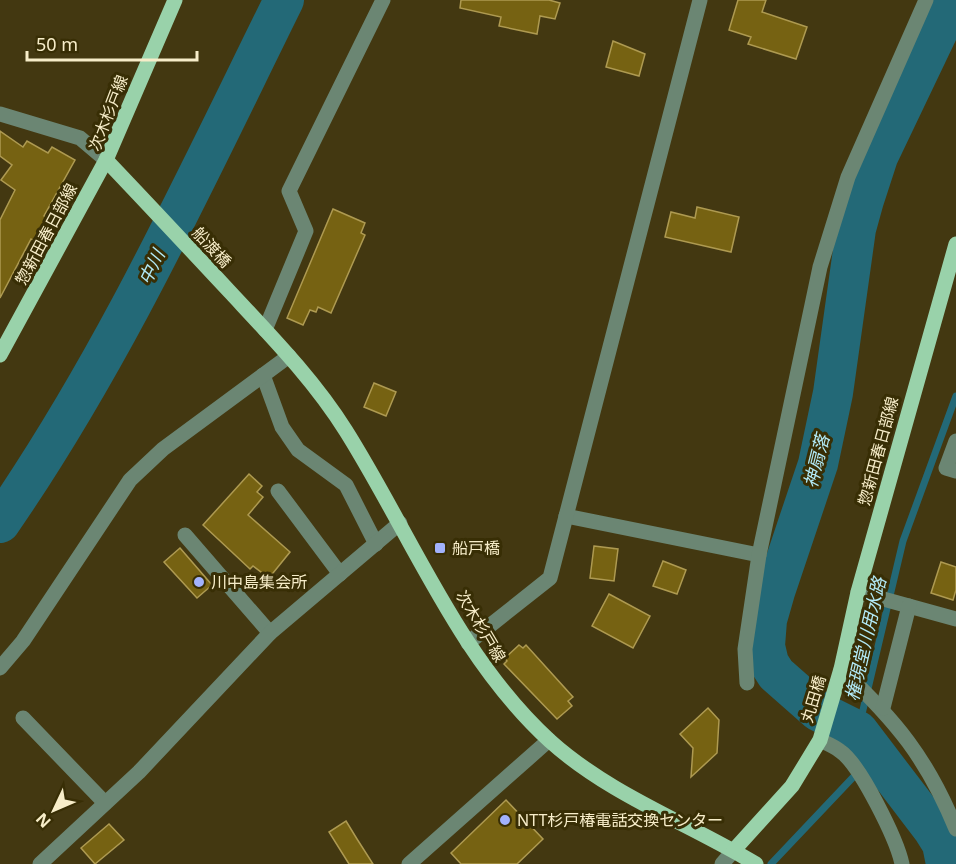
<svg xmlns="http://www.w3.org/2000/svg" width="956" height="864" font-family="'Noto Sans','Noto Sans JP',sans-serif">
<rect width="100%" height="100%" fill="#433811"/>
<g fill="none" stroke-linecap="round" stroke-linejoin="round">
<!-- stream -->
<path stroke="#236977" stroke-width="7" d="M 771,864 L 859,771 L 858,731 L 903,541 L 956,396"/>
<!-- river -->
<g stroke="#236977" stroke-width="40">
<path d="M 0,523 C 113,360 196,178 284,0"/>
<path d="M 946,864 L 942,844 L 932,828 L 858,731 L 818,711 L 776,674 L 769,663 L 765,646 L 767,620 L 775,592 L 818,464 L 833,393 L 856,229 L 864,200 L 878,157 L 953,0"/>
</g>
</g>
<!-- building -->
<g fill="#766212" stroke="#ae9a51" stroke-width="1.5">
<path d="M 461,0 L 549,0 L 560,3 L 555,19 L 540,16 L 537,34 L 499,26 L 501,17 L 460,8 Z"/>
<path d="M 738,0 L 766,0 L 762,12 L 807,27 L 796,59 L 748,44 L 751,37 L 729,30 Z"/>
<path d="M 613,41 L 645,54 L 639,76 L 606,67 Z"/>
<path d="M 0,131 L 23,147 L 27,141 L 48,153 L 52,147 L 75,160 L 44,216 L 51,219 L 39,243 L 31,239 L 0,298 L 0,220 L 15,190 L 1,180 L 12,165 L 0,156 Z"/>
<path d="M 697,207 L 739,217 L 731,252 L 665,237 L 671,212 L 695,218 Z"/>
<path d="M 333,209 L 365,223 L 361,233 L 365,235 L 331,313 L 318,307 L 316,312 L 310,310 L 303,325 L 287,318 Z"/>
<path d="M 374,383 L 396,392 L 386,416 L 364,407 Z"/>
<path d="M 249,474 L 262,486 L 257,492 L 263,497 L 248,515 L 290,552 L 269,578 L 253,566 L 250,569 L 203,525 Z"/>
<path d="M 594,546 L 618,549 L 614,581 L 590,578 Z"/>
<path d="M 180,548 L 212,585 L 197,598 L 164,562 Z"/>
<path d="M 663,561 L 686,570 L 677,594 L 653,586 Z"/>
<path d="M 941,562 L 956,567 L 956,590 L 953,600 L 931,593 Z"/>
<path d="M 609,594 L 650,616 L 633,648 L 592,626 Z"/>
<path d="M 519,645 L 523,648 L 526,645 L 573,697 L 568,701 L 572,706 L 557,719 L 504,664 L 507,661 L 505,658 Z"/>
<path d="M 708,708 L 719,720 L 717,753 L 691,777 L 693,748 L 680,734 Z"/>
<path d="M 506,800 L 543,839 L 517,864 L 461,864 L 451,853 Z"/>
<path d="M 346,821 L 357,839 L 373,864 L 349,864 L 329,832 Z"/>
<path d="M 109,824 L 124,840 L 95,864 L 81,848 Z"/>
</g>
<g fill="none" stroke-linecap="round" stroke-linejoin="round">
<!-- minor -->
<g stroke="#6b8673" stroke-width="15">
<path d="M 0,114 L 80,138 L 106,160"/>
<path d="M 265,330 L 306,231 L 289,191 L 383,0"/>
<path d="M 263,375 L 282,427 L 298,450 L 346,485 L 376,544"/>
<path d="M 956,441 L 946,468 L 956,471"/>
<path d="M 278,491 L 340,574"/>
<path d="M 566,516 L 759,555"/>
<path d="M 185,535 L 270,633"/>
<path d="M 858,592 L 956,619"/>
<path d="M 468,643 L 550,578 L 700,0"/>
<path d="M 0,668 L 23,641 L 130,480 L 163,449 L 289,356"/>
<path d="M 841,669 C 896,721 927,758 956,829"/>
<path d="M 747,683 L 745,649 L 759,555 L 820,267 L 848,177 L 926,0"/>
<path d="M 883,708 L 909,606"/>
<path d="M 23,718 L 105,803"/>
<path d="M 820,740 C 826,743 834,746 840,751 C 860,764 897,840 902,864"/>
<path d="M 40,864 L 139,772 L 270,633 L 400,523"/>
<path d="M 409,864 L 549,740"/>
<path d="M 722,864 L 734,850"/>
</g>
<!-- major -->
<g stroke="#99d2aa" stroke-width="15">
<path d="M 106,160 C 148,204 189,248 230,292 C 271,336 314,380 346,431 C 412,536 458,657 550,741 C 610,795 688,823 756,864"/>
<path d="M 0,355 L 106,160 L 175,0"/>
<path d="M 734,850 L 792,786 L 820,740 L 841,669 L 858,592 L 956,244"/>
</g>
</g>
<!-- markers -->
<g fill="#a2b2fd" stroke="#382e05" stroke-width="2">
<rect x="434" y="542" width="12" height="12" rx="3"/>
<circle cx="199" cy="582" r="6"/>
<circle cx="505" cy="820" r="6"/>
</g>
<g text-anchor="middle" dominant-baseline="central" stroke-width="6" stroke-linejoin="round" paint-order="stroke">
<!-- street labels -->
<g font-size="16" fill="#f7edc9" stroke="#382e05">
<text transform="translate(108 113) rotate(-69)">次木杉戸線</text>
<text transform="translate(46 234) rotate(-62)">惣新田春日部線</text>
<text transform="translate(212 247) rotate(47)">船渡橋</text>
<text transform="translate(878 451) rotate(-75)">惣新田春日部線</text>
<text transform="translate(481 626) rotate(59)">次木杉戸線</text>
<text transform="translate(813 699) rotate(-73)">丸田橋</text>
</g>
<!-- poi labels -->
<g font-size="16" fill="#f7edc9" stroke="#382e05" text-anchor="start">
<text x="452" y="548">船戸橋</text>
<text x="211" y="582">川中島集会所</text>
<text x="517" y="820">NTT杉戸椿電話交換センター</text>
</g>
<!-- water labels -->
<g font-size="18" font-style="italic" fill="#b2eaf7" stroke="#382e05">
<text transform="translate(151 267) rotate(-64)">中川</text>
<text transform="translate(816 461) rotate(-76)">神扇落</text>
<text transform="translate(865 639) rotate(-77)">権現堂川用水路</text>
</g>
</g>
<!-- north arrow -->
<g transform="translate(54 810) rotate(226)" stroke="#382e05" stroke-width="4.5" paint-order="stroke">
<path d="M0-4.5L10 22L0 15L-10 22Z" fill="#f7edc9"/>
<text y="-9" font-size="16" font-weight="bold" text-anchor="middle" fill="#f7edc9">N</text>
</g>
<!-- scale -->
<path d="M27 51v9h170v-9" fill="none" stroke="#f7edc9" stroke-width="3"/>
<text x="36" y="51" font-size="18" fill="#f7edc9" stroke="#382e05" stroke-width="4.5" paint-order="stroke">50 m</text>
</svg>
